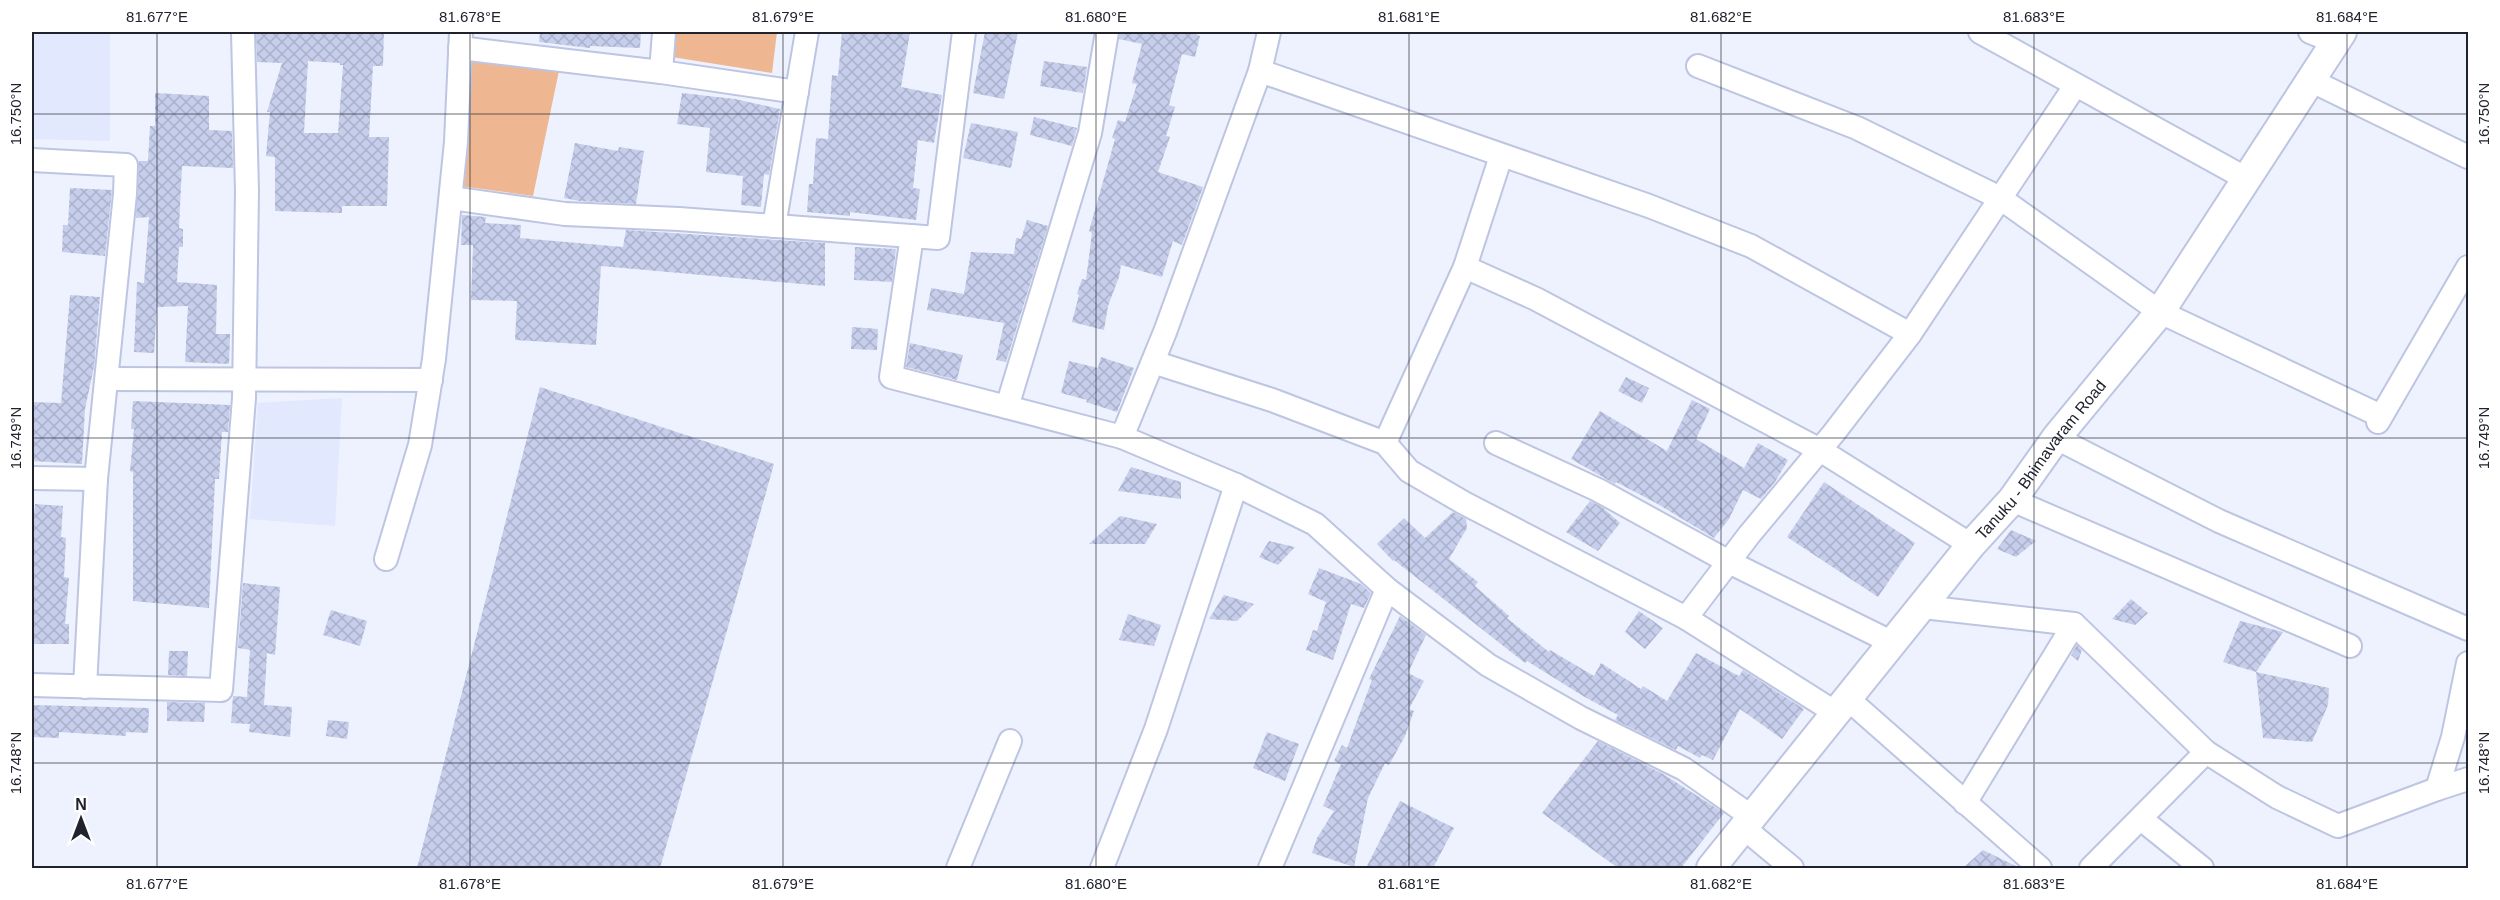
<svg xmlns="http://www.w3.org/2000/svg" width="2500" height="900" font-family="Helvetica,sans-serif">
<defs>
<pattern id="building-cross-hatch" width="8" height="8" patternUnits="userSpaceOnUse" patternTransform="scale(1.5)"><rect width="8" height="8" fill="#c6ceeb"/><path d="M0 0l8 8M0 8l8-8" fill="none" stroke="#aab1ca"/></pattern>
</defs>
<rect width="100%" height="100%" fill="#eef2fe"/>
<!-- built -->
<g fill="#e2e8fe">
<path d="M 32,32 L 110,32 L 110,141 L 32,139 Z"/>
<path d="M 342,398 L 335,526 L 250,519 L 258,403 Z"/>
</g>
<!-- green -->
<g fill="#eeb792">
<path d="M 675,32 L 777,32 L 772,73 L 672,57 Z"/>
<path d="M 470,58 L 560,66 L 533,196 L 460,186 Z"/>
</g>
<!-- building -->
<g fill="url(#building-cross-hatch)" fill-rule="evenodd">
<path d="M 256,32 L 384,32 L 383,66 L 373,66 L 369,137 L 389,137 L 387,206 L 342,206 L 342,213 L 275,211 L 275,157 L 266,156 L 270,112 L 267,112 L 282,63 L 257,62 ZM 308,61 L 340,63 L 340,65 L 343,65 L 338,133 L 304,133 Z"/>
<path d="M 540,32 L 641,32 L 640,48 L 590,46 L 590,48 L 539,42 Z"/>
<path d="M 842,32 L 910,32 L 901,87 L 942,95 L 934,143 L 918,140 L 913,188 L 920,189 L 916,220 L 850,212 L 850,216 L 807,212 L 809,184 L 813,184 L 816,138 L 828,139 L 832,75 L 838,76 Z"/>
<path d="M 985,32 L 1018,32 L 1004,99 L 973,93 Z"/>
<path d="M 1120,32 L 1198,32 L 1197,35 L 1200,36 L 1195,57 L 1182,54 L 1169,105 L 1175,107 L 1166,136 L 1170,137 L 1158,172 L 1203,187 L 1182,245 L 1173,241 L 1162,277 L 1121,265 L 1119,277 L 1108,306 L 1104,330 L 1072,322 L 1079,295 L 1077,294 L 1082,279 L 1086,280 L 1092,233 L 1089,231 L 1115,139 L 1112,138 L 1118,120 L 1125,122 L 1137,84 L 1132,83 L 1142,44 L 1119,39 Z"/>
<path d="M 1044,61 L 1087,67 L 1083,93 L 1040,86 Z"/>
<path d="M 155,93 L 209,96 L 209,130 L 232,131 L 233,168 L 182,166 L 179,228 L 183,229 L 183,247 L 179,247 L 177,282 L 217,285 L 216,334 L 230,334 L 229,364 L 185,362 L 188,306 L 157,307 L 154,353 L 134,352 L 137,282 L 144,283 L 149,217 L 136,218 L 139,161 L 148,161 L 150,126 L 155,126 Z"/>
<path d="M 682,93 L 735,99 L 780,109 L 769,175 L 764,174 L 761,207 L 741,205 L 743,176 L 706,172 L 710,128 L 677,124 Z"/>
<path d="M 1034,117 L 1077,128 L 1072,146 L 1030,135 Z"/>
<path d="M 971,123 L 1018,132 L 1011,168 L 963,158 Z"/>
<path d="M 575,143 L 618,151 L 619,147 L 644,151 L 636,204 L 580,201 L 564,198 Z"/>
<path d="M 70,188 L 112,190 L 105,256 L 62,252 L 63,225 L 68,225 Z"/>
<path d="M 462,215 L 486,217 L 485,223 L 521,225 L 520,238 L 623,247 L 626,230 L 825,243 L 825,286 L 601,266 L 596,345 L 515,340 L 517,301 L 471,300 L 473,245 L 461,245 Z"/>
<path d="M 1027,220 L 1048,226 L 1006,362 L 996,360 L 1004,323 L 927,310 L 931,288 L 964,294 L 971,252 L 1014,254 L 1016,238 L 1021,239 Z"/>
<path d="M 855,247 L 896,249 L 892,282 L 854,280 Z"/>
<path d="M 70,295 L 100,297 L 94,367 L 85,409 L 82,464 L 32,461 L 32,402 L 61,403 Z"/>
<path d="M 852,327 L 878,329 L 877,350 L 851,349 Z"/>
<path d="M 910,343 L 963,355 L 957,380 L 906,367 Z"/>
<path d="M 1101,357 L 1134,368 L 1117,412 L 1086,402 L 1087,400 L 1061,393 L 1069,361 L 1098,368 Z"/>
<path d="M 1626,377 L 1649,388 L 1642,403 L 1618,391 Z"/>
<path d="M 540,387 L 774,464 L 660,868 L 417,868 Z"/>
<path d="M 1692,400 L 1710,409 L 1696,439 L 1744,468 L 1758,443 L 1788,460 L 1775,482 L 1761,499 L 1743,490 L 1729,519 L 1714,538 L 1656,503 L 1616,482 L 1615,484 L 1571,459 L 1600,411 L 1667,451 Z"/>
<path d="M 133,401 L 230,405 L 228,432 L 222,432 L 219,479 L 215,479 L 209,608 L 133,601 L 133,472 L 130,471 L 134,429 L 131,429 Z"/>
<path d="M 1131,467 L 1181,482 L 1181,499 L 1118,491 Z"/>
<path d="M 1824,482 L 1915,543 L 1878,597 L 1787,537 Z"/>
<path d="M 1590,501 L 1602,507 L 1620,523 L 1598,551 L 1566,532 Z"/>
<path d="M 35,504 L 63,506 L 61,537 L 66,538 L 64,577 L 69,578 L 65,624 L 69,624 L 69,644 L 33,644 L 32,536 Z"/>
<path d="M 1453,512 L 1466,519 L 1467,528 L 1449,559 L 1478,582 L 1475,586 L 1509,616 L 1507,618 L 1549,652 L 1550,650 L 1594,676 L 1601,663 L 1641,689 L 1643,686 L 1667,701 L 1696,653 L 1739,676 L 1743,670 L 1804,709 L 1782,739 L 1740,709 L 1713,760 L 1702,755 L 1700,758 L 1678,746 L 1676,750 L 1615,720 L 1618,715 L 1583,696 L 1527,661 L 1525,663 L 1394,560 L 1393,561 L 1377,544 L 1404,518 L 1425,538 Z"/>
<path d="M 1120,516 L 1157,524 L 1145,544 L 1089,544 Z"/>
<path d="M 2011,530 L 2036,541 L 2016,557 L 1997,549 Z"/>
<path d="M 1269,541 L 1295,547 L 1278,565 L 1259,557 Z"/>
<path d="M 1319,568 L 1361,584 L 1371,593 L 1364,608 L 1351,604 L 1333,660 L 1306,650 L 1313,630 L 1317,631 L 1326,602 L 1308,594 Z"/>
<path d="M 243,583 L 280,587 L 275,655 L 267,653 L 264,705 L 292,707 L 290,737 L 249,732 L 250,724 L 231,723 L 233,696 L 247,697 L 250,650 L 238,648 Z"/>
<path d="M 1224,595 L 1254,604 L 1237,621 L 1209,619 Z"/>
<path d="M 2131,599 L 2148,613 L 2135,625 L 2112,619 Z"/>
<path d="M 331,610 L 367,621 L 360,646 L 323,635 Z"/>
<path d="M 1639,611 L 1663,628 L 1645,649 L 1625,632 Z"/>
<path d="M 1128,614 L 1161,625 L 1154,646 L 1119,640 Z"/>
<path d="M 1400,616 L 1426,635 L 1408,673 L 1424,681 L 1409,709 L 1414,711 L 1405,736 L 1389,765 L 1385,763 L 1368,798 L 1354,867 L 1312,853 L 1317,838 L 1334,811 L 1323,806 L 1341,764 L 1334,761 L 1342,745 L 1347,748 L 1372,680 L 1369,679 Z"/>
<path d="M 2240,621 L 2283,632 L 2256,672 L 2223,662 Z"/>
<path d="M 2077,645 L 2082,650 L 2078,661 L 2071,655 Z"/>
<path d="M 169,651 L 188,651 L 187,676 L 168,675 Z"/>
<path d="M 2256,672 L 2329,688 L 2328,705 L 2312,742 L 2263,738 Z"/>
<path d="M 167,702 L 205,703 L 204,722 L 167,721 Z"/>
<path d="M 32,705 L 149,708 L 148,733 L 126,732 L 126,736 L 59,732 L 59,738 L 32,737 Z"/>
<path d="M 328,720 L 349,722 L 347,739 L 326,736 Z"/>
<path d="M 1267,732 L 1299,744 L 1285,781 L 1253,768 Z"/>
<path d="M 1598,741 L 1663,774 L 1724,813 L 1681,868 L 1618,868 L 1542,813 Z"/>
<path d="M 1400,801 L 1454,828 L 1433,868 L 1366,868 Z"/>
<path d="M 1983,850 L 2020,868 L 1963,868 Z"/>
</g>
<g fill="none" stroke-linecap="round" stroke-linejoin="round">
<!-- minor casing -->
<g stroke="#bdc5e2" stroke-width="26">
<g id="minor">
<path d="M 1980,32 L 2245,178"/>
<path d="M 2310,32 L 2335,42"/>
<path d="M 460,48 L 661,72 L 664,32"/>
<path d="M 1698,66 L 1857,128 L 2000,198 L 2160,312 L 2381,416"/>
<path d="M 1260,71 L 1649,206 L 1751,246 L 1910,334"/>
<path d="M 661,72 L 797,92"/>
<path d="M 2310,80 L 2468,157"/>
<path d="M 32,160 L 126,165 L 125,194 L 96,479 L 85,687"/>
<path d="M 451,198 L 565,214 L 679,219 L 938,238 L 964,32"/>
<path d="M 774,226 L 807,32"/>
<path d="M 912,236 L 891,377 L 1122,437 L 1165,332 L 1260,71 L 1269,32"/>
<path d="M 1465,267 L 1536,299 L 1820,450 L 1971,545"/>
<path d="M 1153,362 L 1272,400 L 1385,443 L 1409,471 L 1464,503 L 1686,618 L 1836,713"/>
<path d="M 107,379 L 431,380"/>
<path d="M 1007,407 L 1090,133 L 1107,32"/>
<path d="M 2378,422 L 2468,267"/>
<path d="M 1122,437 L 1236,485 L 1315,524 L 1387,589 L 1488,665 L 1581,718 L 1684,769 L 1752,817"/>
<path d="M 2056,438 L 2219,521 L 2468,629"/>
<path d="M 1385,443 L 1465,267 L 1501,156"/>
<path d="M 1496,443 L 1598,490 L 1729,562 L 1893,643"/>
<path d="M 32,478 L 96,479"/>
<path d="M 2012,500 L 2350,646"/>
<path d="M 386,559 L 420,445 L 434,359 L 456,142 L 461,32"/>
<path d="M 1923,607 L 2074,624 L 2206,752 L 2277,797 L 2338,826 L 2437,789 L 2453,737 L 2468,663"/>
<path d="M 1686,618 L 1749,535 L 1833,434 L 1910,334 L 2075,86"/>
<path d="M 32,685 L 221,690 L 244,398 L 247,191 L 243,32"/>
<path d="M 1848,699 L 2040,868"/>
<path d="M 2437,789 L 2468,779"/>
<path d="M 1965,803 L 2074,624"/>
<path d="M 2141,819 L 2202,868"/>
<path d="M 1744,828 L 1792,868"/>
<path d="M 958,868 L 1010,741"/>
<path d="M 1102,868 L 1156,729 L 1236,485"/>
<path d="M 1270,868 L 1387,589"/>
<path d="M 2091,868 L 2206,752"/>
</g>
</g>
<!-- major casing -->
<g stroke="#bdc5e2" stroke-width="32">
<g id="major">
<path id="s1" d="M 1711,868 L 1971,545 L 2012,500 L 2056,438 L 2160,312 L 2342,32"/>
</g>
</g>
<!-- minor -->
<use href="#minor" stroke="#fff" stroke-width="22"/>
<!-- major -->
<use href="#major" stroke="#fff" stroke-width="28"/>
</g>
<!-- ticks -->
<path fill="none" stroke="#20232d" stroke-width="1.5" stroke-opacity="0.45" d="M 157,32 L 157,868M 470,32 L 470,868M 783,32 L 783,868M 1096,32 L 1096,868M 1409,32 L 1409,868M 1721,32 L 1721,868M 2034,32 L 2034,868M 2347,32 L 2347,868M 32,114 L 2468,114M 32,438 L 2468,438M 32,763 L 2468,763"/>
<g text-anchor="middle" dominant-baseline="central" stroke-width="6" stroke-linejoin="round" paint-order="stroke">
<!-- street labels -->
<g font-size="16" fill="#20232d" stroke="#fff">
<text stroke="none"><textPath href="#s1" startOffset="525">Tanuku - Bhimavaram Road</textPath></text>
</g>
</g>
<!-- border -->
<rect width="2500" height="900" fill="none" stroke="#ffffff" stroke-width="66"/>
<!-- north arrow -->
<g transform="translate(81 819)" stroke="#ffffff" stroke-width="4.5" paint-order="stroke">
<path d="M0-4.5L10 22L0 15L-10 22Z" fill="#20232d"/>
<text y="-9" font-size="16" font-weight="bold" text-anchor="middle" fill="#20232d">N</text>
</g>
<rect x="33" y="33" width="2434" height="834" fill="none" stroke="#20232d" stroke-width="2"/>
<g font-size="15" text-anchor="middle" fill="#20232d">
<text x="157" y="22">81.677°E</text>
<text x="470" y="22">81.678°E</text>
<text x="783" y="22">81.679°E</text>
<text x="1096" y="22">81.680°E</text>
<text x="1409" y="22">81.681°E</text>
<text x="1721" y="22">81.682°E</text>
<text x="2034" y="22">81.683°E</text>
<text x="2347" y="22">81.684°E</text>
<text transform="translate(16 114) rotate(-90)" y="5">16.750°N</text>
<text transform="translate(2484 114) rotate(-90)" y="5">16.750°N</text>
<text transform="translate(16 438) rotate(-90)" y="5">16.749°N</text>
<text transform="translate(2484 438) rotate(-90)" y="5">16.749°N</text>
<text transform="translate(16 763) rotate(-90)" y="5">16.748°N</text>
<text transform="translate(2484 763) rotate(-90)" y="5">16.748°N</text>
<text x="157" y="889">81.677°E</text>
<text x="470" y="889">81.678°E</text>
<text x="783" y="889">81.679°E</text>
<text x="1096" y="889">81.680°E</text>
<text x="1409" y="889">81.681°E</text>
<text x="1721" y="889">81.682°E</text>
<text x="2034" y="889">81.683°E</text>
<text x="2347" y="889">81.684°E</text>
</g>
</svg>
